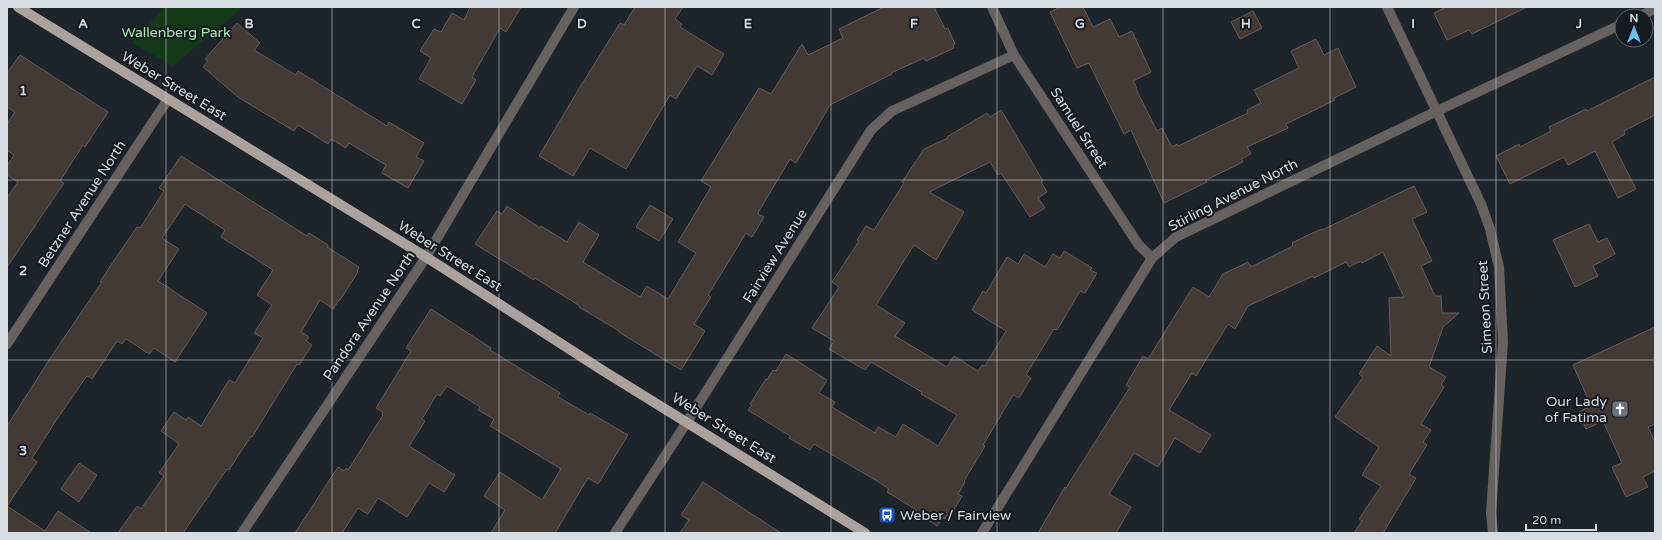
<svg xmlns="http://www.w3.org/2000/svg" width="1662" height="540" font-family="'Varela Round',sans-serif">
<rect width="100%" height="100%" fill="#1d242a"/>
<!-- green -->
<path fill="#133919" d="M 165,7 L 243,7 L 173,66 L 132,43 Z"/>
<!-- building -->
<g fill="#433935" stroke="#685d59">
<path d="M 470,7 L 521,7 L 506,32 L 500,28 L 472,77 L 476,80 L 462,104 L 419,79 L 431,58 L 420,51 L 434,29 L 441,32 L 452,13 L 464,20 Z"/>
<path d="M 635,7 L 683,7 L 675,19 L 682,24 L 680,27 L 724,54 L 712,75 L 697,66 L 676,99 L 670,95 L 626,169 L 590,148 L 573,176 L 539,156 L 577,92 L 620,23 L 624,25 Z"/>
<path d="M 884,7 L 934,7 L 945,29 L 948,28 L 955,44 L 953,45 L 954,48 L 926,61 L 924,58 L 891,73 L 892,74 L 830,105 L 796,163 L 790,159 L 759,211 L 758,214 L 764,217 L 752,237 L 746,233 L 708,295 L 711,297 L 694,324 L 705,331 L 681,370 L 619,332 L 619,331 L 579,307 L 580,306 L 535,278 L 534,280 L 475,244 L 497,211 L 502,214 L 507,206 L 540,228 L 541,226 L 567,242 L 579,222 L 599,235 L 583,262 L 640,297 L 647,286 L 668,299 L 696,253 L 678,242 L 711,187 L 701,181 L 759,88 L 771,94 L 802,44 L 808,55 L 843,38 L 839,29 Z"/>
<path d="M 1061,7 L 1083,7 L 1093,27 L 1110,19 L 1119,37 L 1132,31 L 1151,72 L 1133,81 L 1137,88 L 1136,89 L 1157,131 L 1162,128 L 1172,147 L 1177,144 L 1178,146 L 1248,113 L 1247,110 L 1261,103 L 1254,90 L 1299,68 L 1291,51 L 1316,39 L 1324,55 L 1338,48 L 1356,87 L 1334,98 L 1335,100 L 1286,124 L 1288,128 L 1247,147 L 1251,154 L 1241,159 L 1243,162 L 1206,180 L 1207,182 L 1164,203 L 1131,130 L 1124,134 L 1089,63 L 1077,68 L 1050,12 Z"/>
<path d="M 1446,7 L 1527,7 L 1472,34 L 1469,30 L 1447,40 L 1434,13 Z"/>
<path d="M 1253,11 L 1262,28 L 1240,39 L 1231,22 Z"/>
<path d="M 237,23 L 260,43 L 254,50 L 296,75 L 298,71 L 387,126 L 389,122 L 424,143 L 416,157 L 424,161 L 408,188 L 382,173 L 386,165 L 349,143 L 346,148 L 331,139 L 328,144 L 298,125 L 294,131 L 238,97 L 203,67 L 208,61 L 205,59 Z"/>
<path d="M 20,55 L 108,112 L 85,147 L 83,145 L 60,181 L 64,183 L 7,267 L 7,198 L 18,182 L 7,175 L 7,166 L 14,155 L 7,150 L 7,124 L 15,112 L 7,107 L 7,73 Z"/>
<path d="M 1655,77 L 1655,115 L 1624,131 L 1625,134 L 1612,142 L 1636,189 L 1618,198 L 1595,151 L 1568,165 L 1564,157 L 1510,184 L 1496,156 L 1519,144 L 1520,147 L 1551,131 L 1549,127 L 1586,109 L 1587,111 Z"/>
<path d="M 1001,110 L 1043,181 L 1041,182 L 1047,192 L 1038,198 L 1045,208 L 1030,217 L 1001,173 L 998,175 L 990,162 L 929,192 L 964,212 L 936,260 L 914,245 L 876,305 L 905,323 L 895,336 L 947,367 L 954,356 L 978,371 L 982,365 L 985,366 L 1006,331 L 972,310 L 983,291 L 986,293 L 1007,257 L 1018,264 L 1024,254 L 1045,267 L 1053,254 L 1060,258 L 1064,251 L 1092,268 L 1090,270 L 1097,273 L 1085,293 L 1080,291 L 1057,330 L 1054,329 L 1026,375 L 1031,378 L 1019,398 L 1013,395 L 983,445 L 985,446 L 964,481 L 965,482 L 958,494 L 962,496 L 950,516 L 947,515 L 945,519 L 943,518 L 937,526 L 917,513 L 915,509 L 887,492 L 889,489 L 877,481 L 814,444 L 810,450 L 789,438 L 790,436 L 748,410 L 752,405 L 750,404 L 766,379 L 767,380 L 773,370 L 776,371 L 786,354 L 827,380 L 819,393 L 835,402 L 832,407 L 875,433 L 878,427 L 896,437 L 903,424 L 938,446 L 957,415 L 921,394 L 922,392 L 871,362 L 865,370 L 829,349 L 834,341 L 812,328 L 839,287 L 832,282 L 859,241 L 857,240 L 866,226 L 874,230 L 904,183 L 902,182 L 924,149 L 948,138 L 947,137 L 987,113 L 990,117 Z"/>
<path d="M 181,156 L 307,236 L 309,233 L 328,245 L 327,247 L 359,267 L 357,271 L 358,272 L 340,300 L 339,300 L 333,309 L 320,300 L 301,332 L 309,337 L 306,341 L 312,345 L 299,365 L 297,364 L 252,437 L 251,436 L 229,470 L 227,469 L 183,533 L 118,533 L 137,506 L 141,509 L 164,476 L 159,473 L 179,444 L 161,431 L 174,412 L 186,420 L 188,417 L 201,426 L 229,380 L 235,383 L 263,338 L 254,333 L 272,305 L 257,295 L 273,270 L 221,237 L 225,230 L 185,204 L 162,238 L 179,249 L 158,281 L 207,313 L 175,362 L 154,348 L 149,354 L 126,339 L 122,344 L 117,341 L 92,379 L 88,376 L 86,377 L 55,422 L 32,458 L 37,462 L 7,506 L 45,531 L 58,511 L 91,533 L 7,533 L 7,426 L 53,354 L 102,282 L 100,282 L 113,262 L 137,227 L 140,228 L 164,191 L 159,188 Z"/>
<path d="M 1414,186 L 1427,212 L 1412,219 L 1432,261 L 1421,266 L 1435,296 L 1441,296 L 1442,313 L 1459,313 L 1443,327 L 1429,367 L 1446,377 L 1441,385 L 1444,387 L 1421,424 L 1431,430 L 1423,442 L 1427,445 L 1409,474 L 1416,478 L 1383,533 L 1354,533 L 1362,521 L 1359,519 L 1381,486 L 1362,475 L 1379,447 L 1335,417 L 1363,377 L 1359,374 L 1377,346 L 1391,356 L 1389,298 L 1404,297 L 1383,252 L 1362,263 L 1361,261 L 1349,267 L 1346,262 L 1314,278 L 1313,276 L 1248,306 L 1235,329 L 1228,324 L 1196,376 L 1192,373 L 1169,410 L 1211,435 L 1200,453 L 1175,438 L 1158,467 L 1134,453 L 1109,494 L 1131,507 L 1116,533 L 1038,533 L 1065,487 L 1066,488 L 1130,387 L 1126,385 L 1143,356 L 1148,359 L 1193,287 L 1209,297 L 1223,274 L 1248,262 L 1251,267 L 1293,246 L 1292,243 L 1308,235 L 1322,229 L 1322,230 Z"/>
<path d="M 650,205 L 673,219 L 659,241 L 636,227 Z"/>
<path d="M 1589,224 L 1598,242 L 1607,238 L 1615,254 L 1593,266 L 1598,276 L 1575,287 L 1553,240 Z"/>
<path d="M 431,309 L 491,348 L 490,350 L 560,393 L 558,397 L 589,415 L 590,413 L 628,435 L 598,484 L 588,478 L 555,533 L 491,533 L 505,510 L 484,496 L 500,472 L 542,500 L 561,469 L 490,426 L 494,419 L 478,410 L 480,407 L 447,386 L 440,396 L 437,394 L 422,419 L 425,421 L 409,446 L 455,475 L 444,492 L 429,483 L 407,517 L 378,498 L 368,514 L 358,508 L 342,533 L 295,533 L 338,467 L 344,471 L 346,468 L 348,470 L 383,415 L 382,414 L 383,412 L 376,408 L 411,351 L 406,348 Z"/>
<path d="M 1655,327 L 1655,424 L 1648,427 L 1655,442 L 1655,471 L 1643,477 L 1648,487 L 1626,497 L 1612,467 L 1622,463 L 1603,421 L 1586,429 L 1579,412 L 1591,406 L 1573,365 Z"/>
<path d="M 79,463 L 97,475 L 79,502 L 61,489 Z"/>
<path d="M 703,482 L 744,509 L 781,533 L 680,533 L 689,520 L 681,515 Z"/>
</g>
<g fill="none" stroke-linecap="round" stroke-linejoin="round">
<!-- minor -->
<g stroke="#676260" stroke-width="10">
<path d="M 992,7 L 1014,55 L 1138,244 L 1152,258"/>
<path d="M 1387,7 L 1481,204 L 1490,229 L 1499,267 L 1503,342 L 1491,513 L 1493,533"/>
<path d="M 1640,16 L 1655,9"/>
<path d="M 7,344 L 168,99"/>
<path d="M 242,533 L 426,257 L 574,7"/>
<path d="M 615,533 L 687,422 L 871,130 L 892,111 L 1014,55"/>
<path d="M 982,533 L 1152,258 L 1176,237 L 1437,111 L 1622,24"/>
</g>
<!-- major -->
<path stroke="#aba19d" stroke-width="10" d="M 18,7 L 426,257 L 602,370 L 865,533"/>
</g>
<!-- grid -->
<path fill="none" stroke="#d7dce0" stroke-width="1" stroke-opacity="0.55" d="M 166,7 L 166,533M 332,7 L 332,533M 499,7 L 499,533M 665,7 L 665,533M 831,7 L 831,533M 997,7 L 997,533M 1163,7 L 1163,533M 1330,7 L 1330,533M 1496,7 L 1496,533M 7,180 L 1655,180M 7,360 L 1655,360"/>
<!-- icons -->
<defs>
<g id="church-square" transform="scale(0.9)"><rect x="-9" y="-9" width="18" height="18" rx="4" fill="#6b7280" stroke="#141a20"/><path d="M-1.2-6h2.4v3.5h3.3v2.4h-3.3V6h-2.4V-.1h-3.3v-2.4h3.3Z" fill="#fff"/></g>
<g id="bus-square" transform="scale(0.9)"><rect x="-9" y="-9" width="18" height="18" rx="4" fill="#1a4fb4" stroke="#141a20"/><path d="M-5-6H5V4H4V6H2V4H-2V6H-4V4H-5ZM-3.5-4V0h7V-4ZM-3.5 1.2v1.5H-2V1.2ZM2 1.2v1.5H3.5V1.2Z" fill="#fff"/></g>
</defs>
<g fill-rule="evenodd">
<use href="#church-square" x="1620" y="409"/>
<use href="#bus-square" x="887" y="515"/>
</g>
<g text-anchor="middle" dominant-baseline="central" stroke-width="4" stroke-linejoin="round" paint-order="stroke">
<!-- park labels -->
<g font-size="14" fill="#a9e9ae" stroke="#141a20">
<text x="176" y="32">Wallenberg Park</text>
</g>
<!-- street labels -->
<g font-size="14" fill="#d7dce0" stroke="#141a20">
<text transform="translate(174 86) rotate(31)">Weber Street East</text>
<text transform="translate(1079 128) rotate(57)">Samuel Street</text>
<text transform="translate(1233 195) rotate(-27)">Stirling Avenue North</text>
<text transform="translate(82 204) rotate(-57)">Betzner Avenue North</text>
<text transform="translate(450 256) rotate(32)">Weber Street East</text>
<text transform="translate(775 256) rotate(-58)">Fairview Avenue</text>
<text transform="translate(1485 307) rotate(-93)">Simeon Street</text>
<text transform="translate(369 316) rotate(-56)">Pandora Avenue North</text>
<text transform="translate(724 428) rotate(32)">Weber Street East</text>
</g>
<!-- poi labels -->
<g font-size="14" fill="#d7dce0" stroke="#141a20" text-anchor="end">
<text x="1607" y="401">Our Lady<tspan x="1607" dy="16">of Fatima</tspan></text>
<text x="900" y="515" text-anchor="start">Weber / Fairview</text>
</g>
</g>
<g font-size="13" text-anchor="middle" font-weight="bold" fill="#d7dce0" stroke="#141a20" stroke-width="4" stroke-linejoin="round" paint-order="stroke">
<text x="83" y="28">A</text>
<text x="249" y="28">B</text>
<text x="416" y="28">C</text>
<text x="582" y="28">D</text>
<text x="748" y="28">E</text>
<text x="914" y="28">F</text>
<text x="1080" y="28">G</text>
<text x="1246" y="28">H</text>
<text x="1413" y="28">I</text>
<text x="1579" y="28">J</text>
<text x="23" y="95">1</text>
<text x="23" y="275">2</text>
<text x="23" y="455">3</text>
</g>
<!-- border -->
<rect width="1662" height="540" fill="none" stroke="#d7dce0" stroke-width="16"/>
<!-- north arrow -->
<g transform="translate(1634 28)"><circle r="19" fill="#141a20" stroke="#62686d"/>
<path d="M0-3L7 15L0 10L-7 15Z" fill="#69c3f1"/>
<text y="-6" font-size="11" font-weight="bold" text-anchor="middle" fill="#d7dce0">N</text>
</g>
<!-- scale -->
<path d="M1526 524v6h70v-6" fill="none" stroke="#d7dce0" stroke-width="2"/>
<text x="1532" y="524" font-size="12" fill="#d7dce0" stroke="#141a20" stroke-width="3" paint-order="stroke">20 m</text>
</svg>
